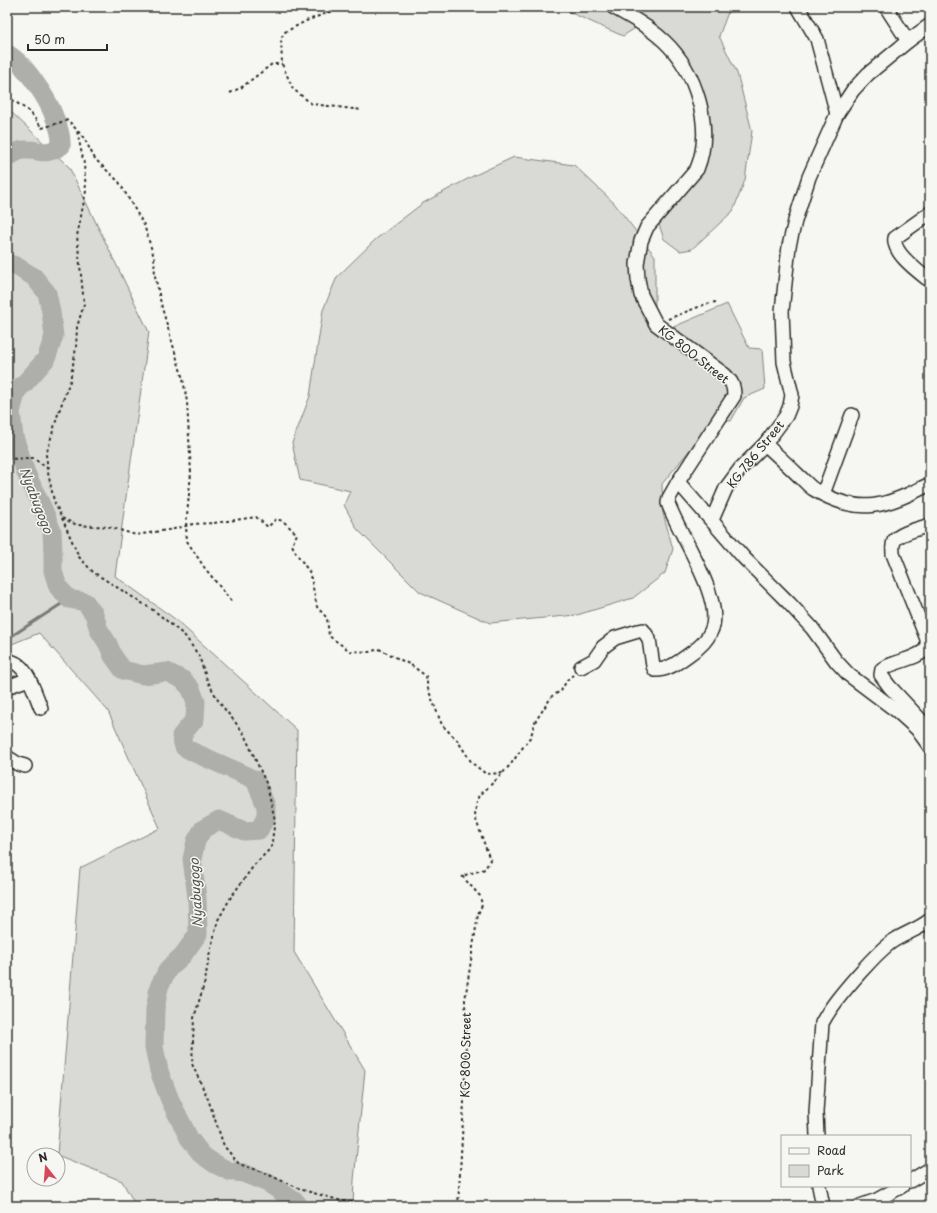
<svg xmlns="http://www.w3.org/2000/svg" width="937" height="1213" font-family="'Playpen Sans',sans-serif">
<rect width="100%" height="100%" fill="#f6f6f2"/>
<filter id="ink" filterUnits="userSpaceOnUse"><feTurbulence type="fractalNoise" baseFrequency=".025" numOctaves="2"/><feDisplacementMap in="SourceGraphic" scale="8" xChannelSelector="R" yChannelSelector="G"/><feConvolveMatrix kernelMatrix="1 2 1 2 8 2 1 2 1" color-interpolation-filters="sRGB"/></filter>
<g filter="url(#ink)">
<!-- green -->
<g fill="#d9d9d5" stroke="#828280">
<path d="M 569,7 L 730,7 L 719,36 L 737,73 L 752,131 L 745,180 L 733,211 L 692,249 L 680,251 L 664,239 L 658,222 L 703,170 L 694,76 L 676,44 L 646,21 L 623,36 L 569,12 Z"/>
<path d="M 7,109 L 8,109 L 69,167 L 149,332 L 115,576 L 175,619 L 297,730 L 294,952 L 365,1070 L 354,1180 L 353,1206 L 136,1206 L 122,1181 L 57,1155 L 80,868 L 160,828 L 108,711 L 39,633 L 7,646 L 7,460 L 9,459 L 7,445 Z"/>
<path d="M 514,157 L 574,165 L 614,203 L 655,256 L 655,305 L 657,334 L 727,304 L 749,348 L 762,349 L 765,389 L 744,398 L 731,421 L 714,420 L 662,484 L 663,513 L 673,549 L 665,573 L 633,598 L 577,615 L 490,623 L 420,592 L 357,529 L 344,505 L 350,491 L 300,480 L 292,443 L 310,396 L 323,310 L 337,277 L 376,239 L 423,203 L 473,176 Z"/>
</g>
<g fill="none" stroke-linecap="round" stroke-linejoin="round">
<!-- stream -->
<g stroke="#7a7a78" stroke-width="3">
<path d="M 7,65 L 17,62"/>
<path d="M 7,639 L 69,599"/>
</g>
<!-- river -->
<g stroke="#aeaeab" stroke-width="19">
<path d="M 7,54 C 23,61 48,99 54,116 C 58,125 62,135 61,146 C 43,157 42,149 24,150 C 19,150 12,155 7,157"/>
<path d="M 7,263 L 16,266 L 34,277 L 47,293 L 51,312 L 54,336 L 46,359 L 25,383 L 17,390 L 11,412 L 14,437 L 26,473 L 43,509 L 52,531 L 53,553 L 53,571 L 58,587 L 69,599 L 85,602 L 94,614 L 99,630 L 108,644 L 113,656 L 123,670 L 143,675 L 167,672 L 183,680 L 191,689 L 196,702 L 195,719 L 181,736 L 184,747 L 193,752 L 236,771 L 255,780 L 266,806 L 266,817 L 259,830 L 244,831 L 219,820 L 203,829 L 196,841 L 192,859 L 197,898 L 198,934 L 183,955 L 168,969 L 159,987 L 155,1009 L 154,1047 L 159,1071 L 170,1100 L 189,1138 L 202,1155 L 215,1164 L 229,1171 L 243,1173 L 268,1183 L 296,1202 L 299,1206"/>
</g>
<!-- minor casing -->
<g stroke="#2b2b2b" stroke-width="16">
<g id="minor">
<path d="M 798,7 L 817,39 L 837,114"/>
<path d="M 886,7 L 908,41"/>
<path d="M 930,213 L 895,238 C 892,253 919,272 930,281"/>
<path d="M 765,444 C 777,455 788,465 799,476 C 804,480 809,487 815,490 C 861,517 886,506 930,484"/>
<path d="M 678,482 L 744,558 L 789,603 L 812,628 L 836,661 L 849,675 L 897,711 L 917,729 L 930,747"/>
<path d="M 823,494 L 852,415"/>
<path d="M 712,520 L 726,488 L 740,469 L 765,444 L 786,416 L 790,406 L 792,395 L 784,362 L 782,311 L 789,246 L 795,221 L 809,177 L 837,114 L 853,90 L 868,74 L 908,41 L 930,25"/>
<path d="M 930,525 C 921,528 899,533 894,541 C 892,546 893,550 893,554 L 927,639 L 927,648 C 918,659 895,661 882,669 L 881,675 L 889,686 L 930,730"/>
<path d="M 7,661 C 27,661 34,692 41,708"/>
<path d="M 581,667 L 594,660 L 603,647 L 615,638 L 638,631 L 643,630 L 649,639 L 653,666 L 655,670 C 668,671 681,660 691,653 C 699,648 707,640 711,631 C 726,601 678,533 668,503 L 669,498 L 678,482 L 734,396 C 734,386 732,382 725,375 L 656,324 L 641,295 L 638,279 L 637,264 L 639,252 L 641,241 L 647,227 L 697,169 C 714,127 696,71 664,41 C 649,27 631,17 613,7"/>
<path d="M 7,687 L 29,679"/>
<path d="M 7,757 L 18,764 L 25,766"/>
<path d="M 817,1136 L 816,1112 L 822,1023 C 831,1006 844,991 857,976 C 867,965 877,953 890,943 C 902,934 918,930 930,920"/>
<path d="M 910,1181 L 930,1169"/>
<path d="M 819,1186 L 823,1206"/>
<path d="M 860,1206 L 877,1200 L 902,1186"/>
</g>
</g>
<!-- path -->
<g stroke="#2b2b2b" stroke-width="2" stroke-dasharray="3 3" stroke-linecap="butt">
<path d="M 342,7 L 306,21 L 285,32 L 281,38 L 282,64 L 293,89 L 312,104 L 362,110"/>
<path d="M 230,93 L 242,87 L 272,64 L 282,64"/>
<path d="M 7,96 L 30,112 L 42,128 L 68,120 L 84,138 L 95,159 L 119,182 L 144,225 L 154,257 L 155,276 L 162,308 L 183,379 L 187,402 L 191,473 L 186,526 L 187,541 L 204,567 L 232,602"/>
<path d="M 668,319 L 706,304 L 716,302"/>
<path d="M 7,445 L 9,459 L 33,458 L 47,468 L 54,501 L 62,518 L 77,525 L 110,527 L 136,535 L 174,529 L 193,524 L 214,523 L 256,517 L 268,527 L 276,519 L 283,521 L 297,534 L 292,545 L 296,553 L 310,573 L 317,607 L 327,618 L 329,636 L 350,651 L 369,652 L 379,649 L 411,665 L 426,676 L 428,689 L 442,725 L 457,740 L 472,763 L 486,774 L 503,773"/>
<path d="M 48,469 L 46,455 L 58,414 L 70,381 L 76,348 L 77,327 L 84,304 L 77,236 L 86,191 L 84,164 L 77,131"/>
<path d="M 62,518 L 79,557 L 93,572 L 156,612 L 185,636 L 199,656 L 207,680 L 219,702 L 243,732 L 267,785 L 275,820 L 271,848 L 255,864 L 231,897 L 218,920 L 209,956 L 205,981 L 194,1018 L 192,1064 L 208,1099 L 224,1146 L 239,1164 L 260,1171 L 303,1190 L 342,1201 L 368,1204 L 435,1205 L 436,1206"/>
<path d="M 458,1206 L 464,1103 L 466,1039 L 465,1000 L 478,914 L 482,905 L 480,896 L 462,876 L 485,869 L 490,860 L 475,817 L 476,805 L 480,795 L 498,778 L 511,764 L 531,736 L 535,722 L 552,696 L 561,691 L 567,680 L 573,675"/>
</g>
<!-- minor -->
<use href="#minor" stroke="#f6f6f2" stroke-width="13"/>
</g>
</g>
<g text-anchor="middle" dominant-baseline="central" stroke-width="3" stroke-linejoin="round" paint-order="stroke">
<!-- street labels -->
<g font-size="12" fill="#2b2b2b" stroke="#f6f6f2">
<text transform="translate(694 354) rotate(38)">KG 800 Street</text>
<text transform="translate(755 454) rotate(-51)">KG 786 Street</text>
<text transform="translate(465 1055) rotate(-89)">KG 800 Street</text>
</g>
<!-- water labels -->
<g font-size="13" font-style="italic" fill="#525251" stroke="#f6f6f2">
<text transform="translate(37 500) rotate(69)">Nyabugogo</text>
<text transform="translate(195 893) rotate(-93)">Nyabugogo</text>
</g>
</g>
<!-- margin -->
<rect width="937" height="1213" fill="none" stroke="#f6f6f2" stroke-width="24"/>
<rect x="12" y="12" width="913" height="1189" fill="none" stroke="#2b2b2b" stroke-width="1.5" filter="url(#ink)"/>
<!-- legend -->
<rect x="781" y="1135" width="130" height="52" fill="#f6f6f2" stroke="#a5a5a2"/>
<rect x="789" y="1148" width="20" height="6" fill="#f6f6f2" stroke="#a5a5a2"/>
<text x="817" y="1155" font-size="12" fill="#2b2b2b">Road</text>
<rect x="789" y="1165" width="20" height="12" fill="#d9d9d5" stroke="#a5a5a2"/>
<text x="817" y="1175" font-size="12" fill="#2b2b2b">Park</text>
<!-- north arrow -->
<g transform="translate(46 1167) rotate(343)"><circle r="19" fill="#f6f6f2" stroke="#a5a5a2"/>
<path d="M0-3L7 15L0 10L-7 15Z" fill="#d1495b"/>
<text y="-6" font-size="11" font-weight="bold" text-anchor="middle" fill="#2b2b2b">N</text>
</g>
<!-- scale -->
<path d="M28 44v6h79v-6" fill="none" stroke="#2b2b2b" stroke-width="2"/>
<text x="34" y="44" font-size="12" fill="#2b2b2b" stroke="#f6f6f2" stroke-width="3" paint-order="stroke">50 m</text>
</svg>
